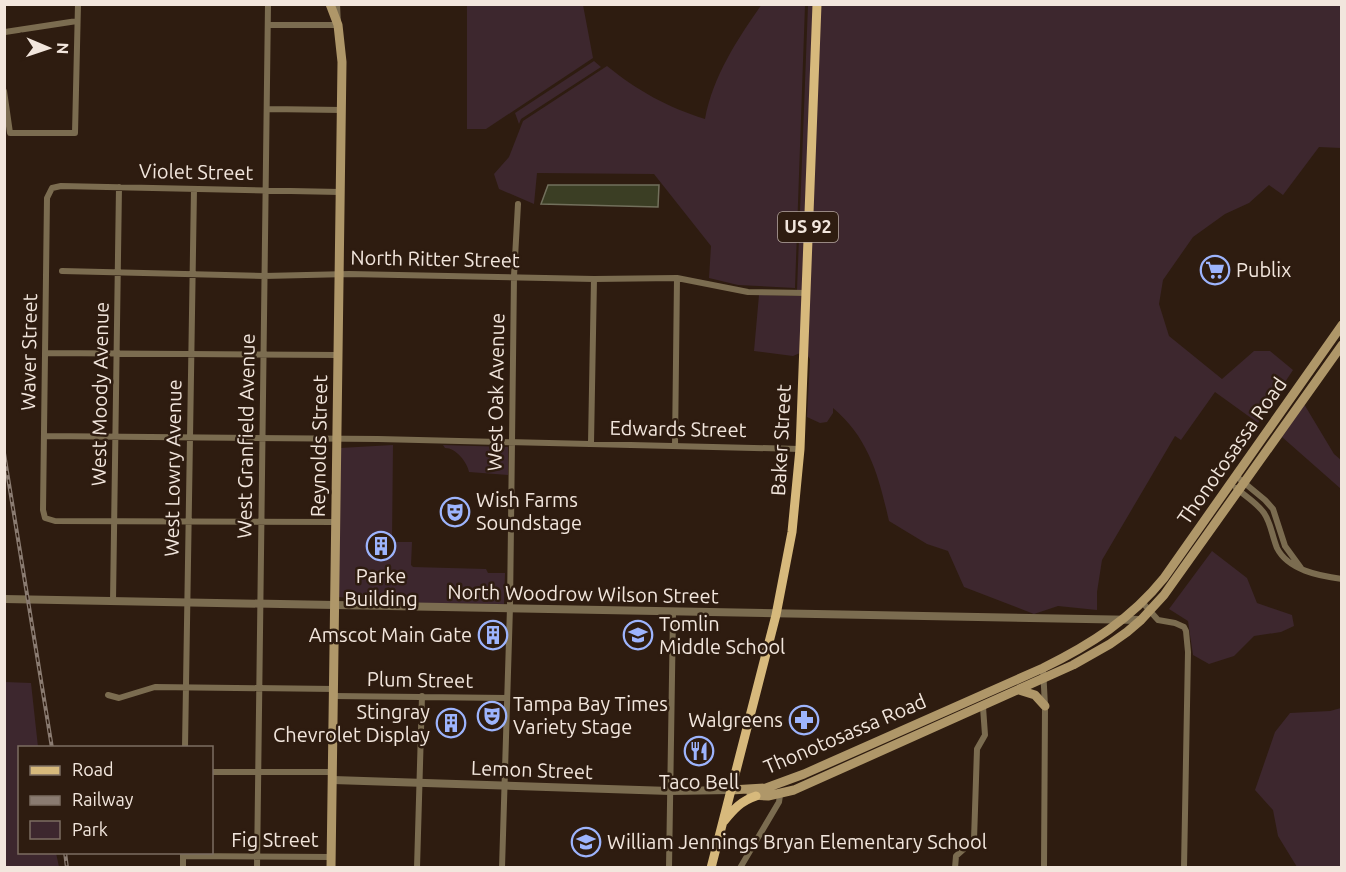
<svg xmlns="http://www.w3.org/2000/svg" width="1346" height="872" viewBox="0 0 1346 872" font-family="Ubuntu,sans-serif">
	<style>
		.green { fill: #3d272e }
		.water { fill: #3b3e24; stroke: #72705c; stroke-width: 1.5 }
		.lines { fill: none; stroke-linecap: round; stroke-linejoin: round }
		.minor { stroke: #7b6c50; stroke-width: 6 }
		.tertiary { stroke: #7b6c50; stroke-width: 8 }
		.secondary { stroke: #af9769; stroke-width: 9 }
		.primary { stroke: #d7b97c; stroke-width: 9 }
		.rail-casing { stroke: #8a7b71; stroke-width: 4 }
		.rail { stroke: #2e1c10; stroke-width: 1.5; stroke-dasharray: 4.5; stroke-linecap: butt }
		.labels { text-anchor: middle; stroke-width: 5; stroke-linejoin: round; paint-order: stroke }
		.shield { fill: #2e1c10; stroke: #b7a9a0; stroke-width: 1.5 }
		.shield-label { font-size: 18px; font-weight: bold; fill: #f2e6dd }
		.street-label { font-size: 20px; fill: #f2e6dd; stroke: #2e1c10 }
		.poi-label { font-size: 20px; fill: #f2e6dd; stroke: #2e1c10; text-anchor: start }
	</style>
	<rect width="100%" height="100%" fill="#2e1c10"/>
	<path class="green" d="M762,4L805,5L795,288L738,285L709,278L711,246L654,174L537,173L534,204L499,189L494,174L509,157L523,121L607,66C638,91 667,107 705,119C713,76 737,40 762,4Z
		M467,5H583L593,58L486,129H467Z
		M808,5H813L802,290H797Z
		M820,5H1341V148L1319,147L1283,195L1269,185L1249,203L1225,214L1193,237L1163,280L1159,304L1169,336L1222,379L1254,351H1270L1293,370L1258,423L1215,392L1181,440L1175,436L1102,560L1097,592V610L1058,606L1034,614L964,587L948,551L927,544L889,521C879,477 869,438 833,408V413L827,422L820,423L807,417L810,359L807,355Z
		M594,61L601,67L521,119L519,124L515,113Z
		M759,295L802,296L800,353L793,356L754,351Z
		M1304,404L1334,454L1341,460V489L1282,437Z
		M393,445L392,542H412L411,565L413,567L486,569L488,573H505L504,604L406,603L338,597L340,448Z
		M443,445L508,447V475L469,472C467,462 456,448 445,448Z
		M1212,551L1247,578L1257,603L1292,615L1294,626L1281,632L1254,636L1234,656L1209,664L1193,655L1188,621L1169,609Z
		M5,682L31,683L38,747L20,748V852L56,853L59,867H5Z
		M1341,708V867H1297L1278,836L1273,810L1255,790L1275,732L1290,713L1330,711Z"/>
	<path class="water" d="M548,185H659L658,207L541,204Z"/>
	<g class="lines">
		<path class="minor" d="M269,25H338L337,4
			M5,32L77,21
			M4,91L10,133H75L78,4
			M268,109L342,110
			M62,271L264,276L349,274L594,279L677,278L748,292L806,293
			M45,353L338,355
			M44,436L378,439L800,449
			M591,443L594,279
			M675,445L677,278
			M1236,476L1265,500L1273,509L1285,546L1301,568
			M1236,488C1245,496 1257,503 1264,513C1271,523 1272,536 1277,548C1288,570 1319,576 1342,579
			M336,522L55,521L45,518L43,510L47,198L52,188L61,186L340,192
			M113,601L119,187
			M1142,602L1158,620L1175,623L1184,627L1186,631L1188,652L1184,868
			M1043,668L1045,706L1044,868
			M108,695L119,698L155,687L334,689
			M334,696L507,698
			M185,748L194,189
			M212,772H333
			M183,856L331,857
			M183,868V853
			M257,868L268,4
			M417,868L422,696
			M502,868L510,607L514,276L518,204
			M669,868L673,613
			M740,868L779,802L780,795
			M955,868L956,856L974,840L977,749L985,735L983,707"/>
		<path class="tertiary" d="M4,599L1141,620
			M333,780L670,791L731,790"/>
		<path class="secondary" d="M330,4L338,25L342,62L331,868
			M1019,690L1035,695L1045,706
			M731,790L766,788L804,774L1043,668C1090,645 1131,619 1164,578L1342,325
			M751,795L768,796L794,790L1073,665L1110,644L1127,632L1141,620L1164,595L1342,345"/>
		<path class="primary" d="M724,821C734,809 741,801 756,796
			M711,868L776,615L792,532L800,449L817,4"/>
		<g class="rail-casing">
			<path id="rail" d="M4,453L52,748
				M65,852L67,868"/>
		</g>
		<use href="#rail" class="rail"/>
	</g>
	<defs>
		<g id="supermarket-ring" transform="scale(1.5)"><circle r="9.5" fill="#2e1c10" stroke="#9db4fd" stroke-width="1.5"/><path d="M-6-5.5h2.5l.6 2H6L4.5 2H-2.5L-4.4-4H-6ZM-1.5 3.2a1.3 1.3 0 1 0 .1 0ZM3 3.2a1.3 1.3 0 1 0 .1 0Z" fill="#9db4fd"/></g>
		<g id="theatre-ring" transform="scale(1.5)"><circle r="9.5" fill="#2e1c10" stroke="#9db4fd" stroke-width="1.5"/><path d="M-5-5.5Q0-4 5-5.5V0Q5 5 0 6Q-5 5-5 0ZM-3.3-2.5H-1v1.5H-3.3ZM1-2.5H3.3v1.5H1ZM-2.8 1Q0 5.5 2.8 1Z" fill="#9db4fd"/></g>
		<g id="building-ring" transform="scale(1.5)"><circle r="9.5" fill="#2e1c10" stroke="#9db4fd" stroke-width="1.5"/><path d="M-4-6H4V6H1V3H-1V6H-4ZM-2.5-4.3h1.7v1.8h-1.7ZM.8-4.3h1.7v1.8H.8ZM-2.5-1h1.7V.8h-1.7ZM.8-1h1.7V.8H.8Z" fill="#9db4fd"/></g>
		<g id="school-ring" transform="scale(1.5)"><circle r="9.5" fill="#2e1c10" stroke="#9db4fd" stroke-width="1.5"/><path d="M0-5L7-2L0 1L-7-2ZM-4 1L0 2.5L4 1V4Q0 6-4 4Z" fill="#9db4fd"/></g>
		<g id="pharmacy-ring" transform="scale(1.5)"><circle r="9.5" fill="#2e1c10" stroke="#9db4fd" stroke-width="1.5"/><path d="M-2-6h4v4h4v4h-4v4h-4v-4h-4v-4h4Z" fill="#9db4fd"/></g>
		<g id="restaurant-ring" transform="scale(1.5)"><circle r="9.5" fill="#2e1c10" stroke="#9db4fd" stroke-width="1.5"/><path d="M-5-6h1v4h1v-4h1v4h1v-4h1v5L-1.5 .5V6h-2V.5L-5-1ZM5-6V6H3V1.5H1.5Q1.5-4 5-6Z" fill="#9db4fd"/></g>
	</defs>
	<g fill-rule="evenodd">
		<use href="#supermarket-ring" x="1215" y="270"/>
		<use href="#theatre-ring" x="455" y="512"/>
		<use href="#building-ring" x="381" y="546"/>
		<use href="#building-ring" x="493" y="635"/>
		<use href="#school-ring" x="638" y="635"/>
		<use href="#theatre-ring" x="492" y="716"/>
		<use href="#pharmacy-ring" x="804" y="720"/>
		<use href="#building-ring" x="451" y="723"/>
		<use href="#restaurant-ring" x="699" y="751"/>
		<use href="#school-ring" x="586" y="842"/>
	</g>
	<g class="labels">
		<rect class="shield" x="778" y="212" width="60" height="30" rx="4.5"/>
		<g class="shield-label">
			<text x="808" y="233">US 92</text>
		</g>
		<g class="street-label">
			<text transform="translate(196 172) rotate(1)" y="7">Violet Street</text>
			<text transform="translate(435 259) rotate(1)" y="7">North Ritter Street</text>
			<text transform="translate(29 352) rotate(-89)" y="7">Waver Street</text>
			<text transform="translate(496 392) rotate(-89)" y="7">West Oak Avenue</text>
			<text transform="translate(100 394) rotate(-89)" y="7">West Moody Avenue</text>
			<text transform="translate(678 429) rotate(1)" y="7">Edwards Street</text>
			<text transform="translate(246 436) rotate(-89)" y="7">West Granfield Avenue</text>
			<text transform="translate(781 440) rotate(-87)" y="7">Baker Street</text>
			<text transform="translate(319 446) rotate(-89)" y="7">Reynolds Street</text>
			<text transform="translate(1232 451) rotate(-55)" y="7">Thonotosassa Road</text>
			<text transform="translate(173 468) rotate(-89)" y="7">West Lowry Avenue</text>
			<text transform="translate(583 594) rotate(1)" y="7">North Woodrow Wilson Street</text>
			<text transform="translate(420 680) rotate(1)" y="7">Plum Street</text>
			<text transform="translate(845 734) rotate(-23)" y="7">Thonotosassa Road</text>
			<text transform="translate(532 770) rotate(2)" y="7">Lemon Street</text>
			<text x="275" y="847">Fig Street</text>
		</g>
		<g class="poi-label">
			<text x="1236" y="277">Publix</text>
			<text x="476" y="507">Wish Farms<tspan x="476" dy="23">Soundstage</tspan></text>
			<text x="381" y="583" text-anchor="middle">Parke<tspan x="381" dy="23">Building</tspan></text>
			<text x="659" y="631">Tomlin<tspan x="659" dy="23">Middle School</tspan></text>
			<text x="472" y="642" text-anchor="end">Amscot Main Gate</text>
			<text x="513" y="711">Tampa Bay Times<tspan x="513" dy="23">Variety Stage</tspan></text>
			<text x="430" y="719" text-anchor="end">Stingray<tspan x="430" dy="23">Chevrolet Display</tspan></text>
			<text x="783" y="727" text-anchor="end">Walgreens</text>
			<text x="699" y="789" text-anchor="middle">Taco Bell</text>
			<text x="607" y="849">William Jennings Bryan Elementary School</text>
		</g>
	</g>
	<rect width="1346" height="872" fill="none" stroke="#f2e6dd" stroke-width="12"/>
	<rect x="18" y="746" width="195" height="108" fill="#2e1c10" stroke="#7c6d62" stroke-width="1.5"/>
	<rect x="30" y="766" width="30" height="9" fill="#d7b97c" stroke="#7c6d62" stroke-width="1.5"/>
	<text x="72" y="776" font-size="18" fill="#f2e6dd">Road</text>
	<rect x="30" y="796" width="30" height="9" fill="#8a7b71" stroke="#7c6d62" stroke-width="1.5"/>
	<text x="72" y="806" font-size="18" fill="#f2e6dd">Railway</text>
	<rect x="30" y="821" width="30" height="18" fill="#3d272e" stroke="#7c6d62" stroke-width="1.5"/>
	<text x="72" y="836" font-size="18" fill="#f2e6dd">Park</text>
	<g transform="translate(48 48) rotate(92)" stroke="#2e1c10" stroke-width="4.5" paint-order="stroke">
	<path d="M0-4.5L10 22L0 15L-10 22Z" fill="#f2e6dd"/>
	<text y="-9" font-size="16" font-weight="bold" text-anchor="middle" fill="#f2e6dd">N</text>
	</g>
</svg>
